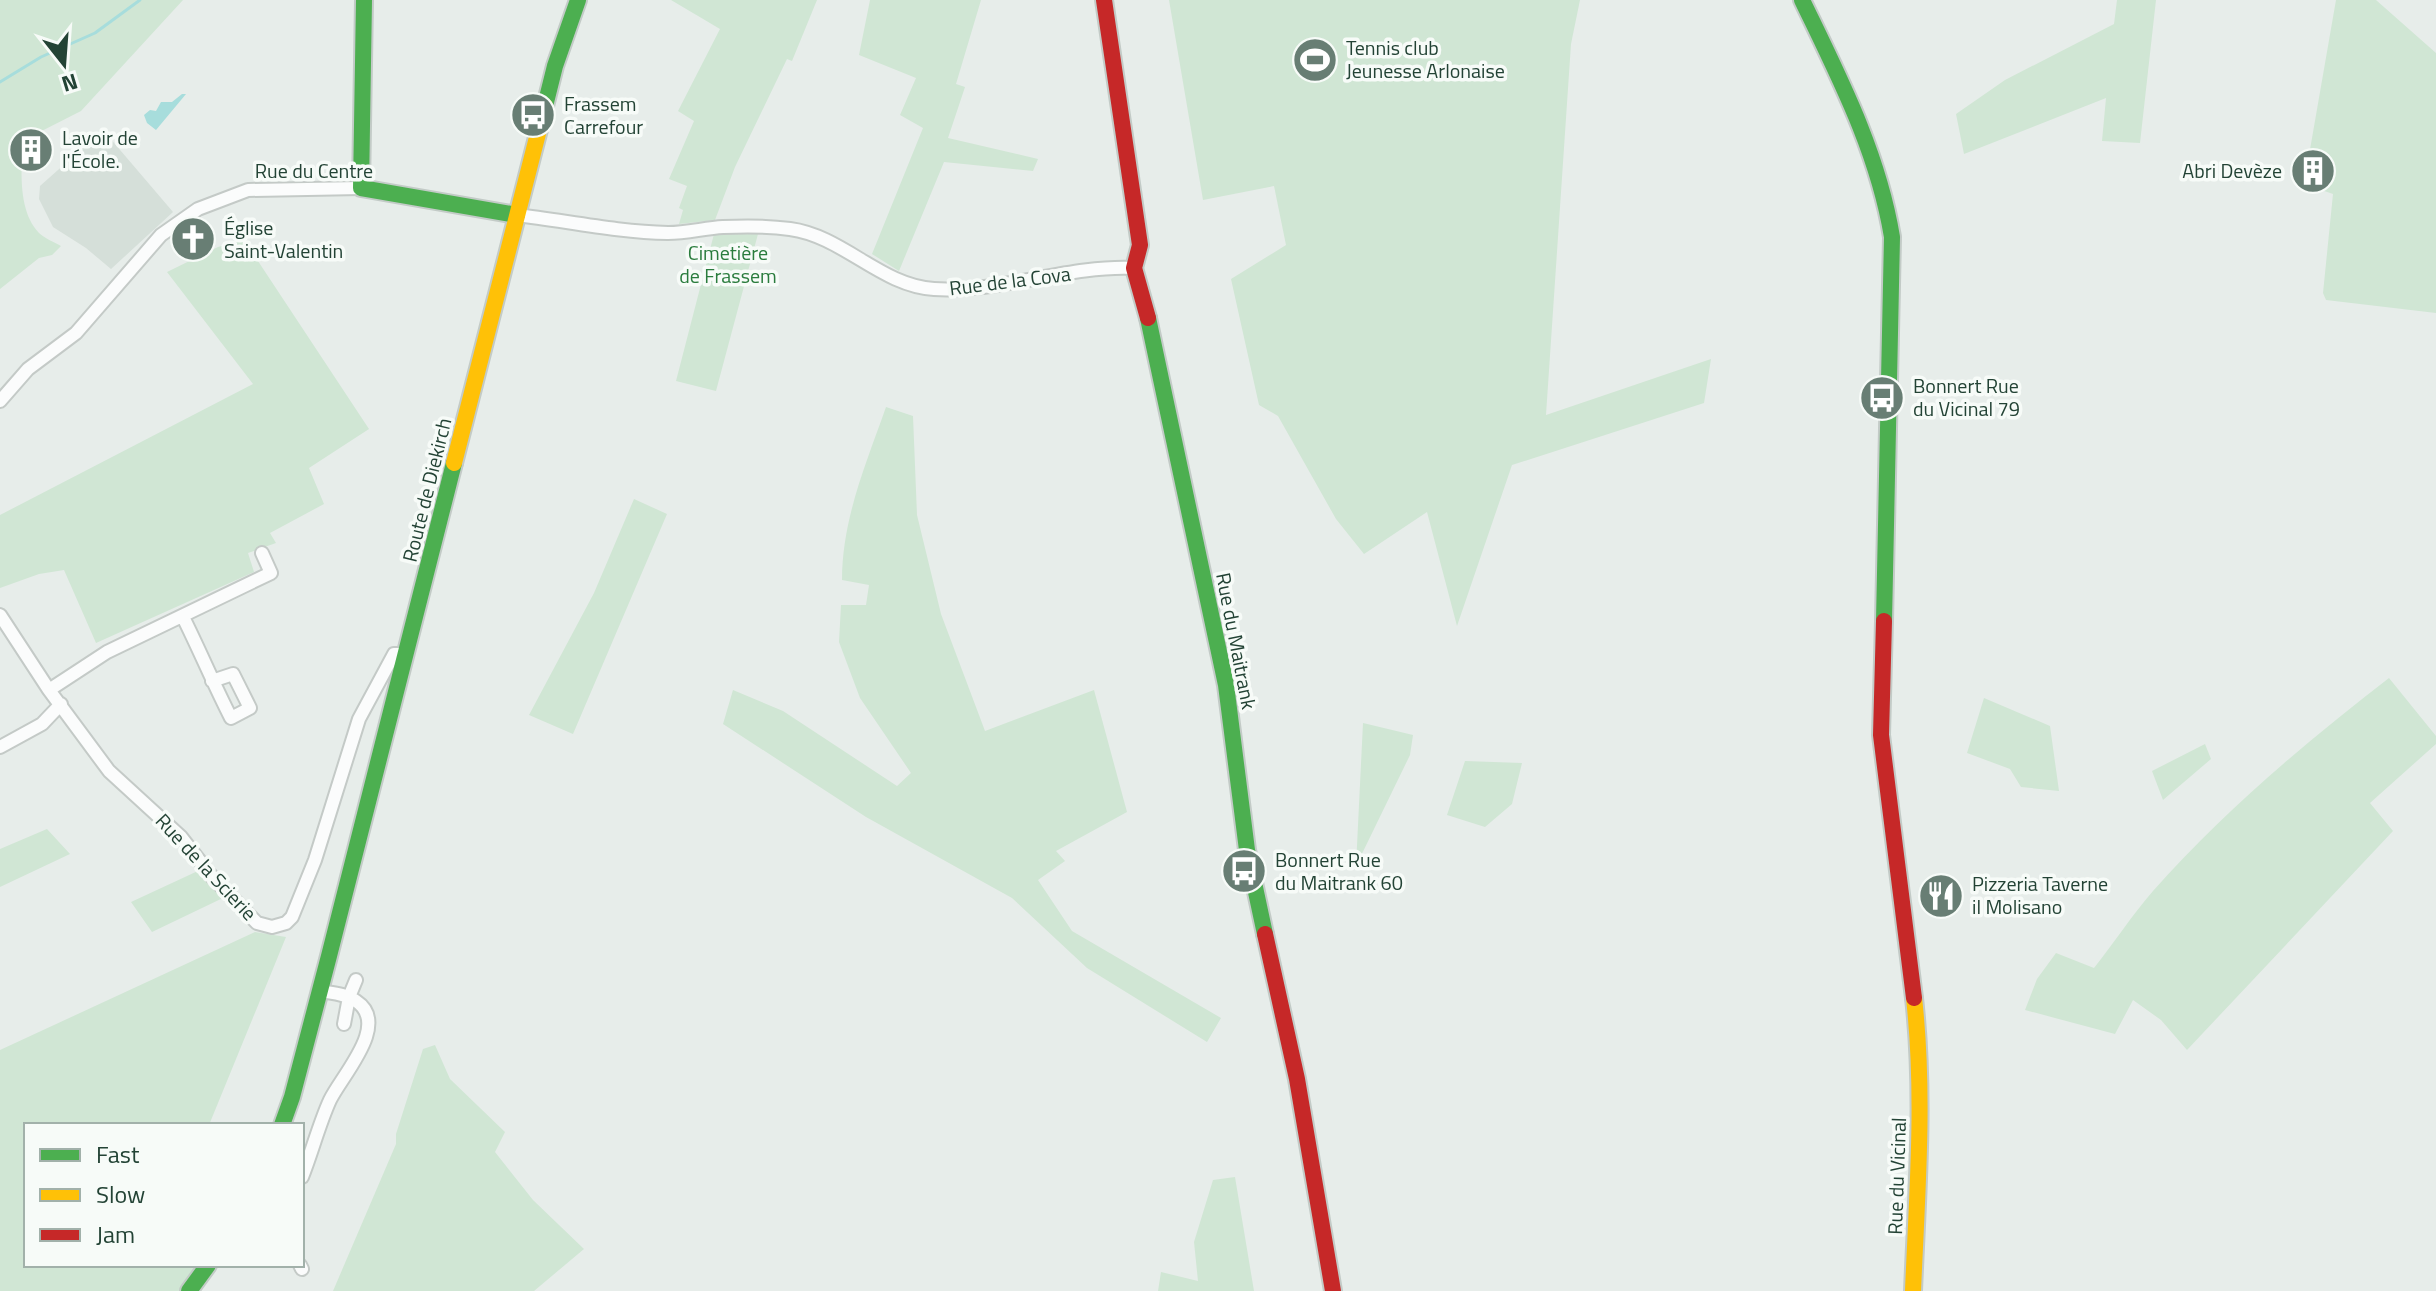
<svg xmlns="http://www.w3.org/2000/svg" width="2436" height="1291" viewBox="0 0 2436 1291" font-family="'Titillium Web',sans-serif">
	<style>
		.built { fill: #d5dfd9 }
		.green { fill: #d0e6d4 }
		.water { fill: #a7dddc }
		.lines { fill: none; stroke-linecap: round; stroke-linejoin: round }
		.stream { stroke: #a7dddc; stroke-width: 3 }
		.street-casing { stroke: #c4cac7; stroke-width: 16 }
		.fast-casing { stroke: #c3cbc7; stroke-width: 20 }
		.slow-casing { stroke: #c3cbc7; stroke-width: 20 }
		.jam-casing { stroke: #c3cbc7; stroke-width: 20 }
		.street { stroke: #fbfcfc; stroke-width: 12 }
		.fast { stroke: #4caf50; stroke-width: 16 }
		.slow { stroke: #ffc107; stroke-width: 16 }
		.jam { stroke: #c62828; stroke-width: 16 }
		.labels { text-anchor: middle; stroke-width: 7; stroke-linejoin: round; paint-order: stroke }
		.poi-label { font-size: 20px; fill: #234335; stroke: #f7fbf8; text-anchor: start }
		.street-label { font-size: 20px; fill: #234335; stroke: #f7fbf8 }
		.park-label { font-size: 20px; fill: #2a7c3d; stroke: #f7fbf8 }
	</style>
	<rect width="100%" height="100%" fill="#e7edea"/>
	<path class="built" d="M103,130L173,212L111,269L86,248L53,227L39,199L40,186Z"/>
	<path class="green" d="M0,0H183L81,111L22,141C22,169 17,210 39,233C44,238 54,242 61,246L52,255L39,258L0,289Z
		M671,0H817L792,61L787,59L735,167L715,220L679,224L683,210L679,208L687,186L669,179L694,121L678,111L720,29Z
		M870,0H981L956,84L965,87L948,138L1038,159L1033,171L944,162L899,271L872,254L923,128L900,115L916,78L859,55Z
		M1169,0H1580L1571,44L1546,415L1711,359L1704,403L1512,465L1457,626L1427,512L1364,554L1336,519L1278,416L1259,405L1231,279L1286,245L1274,186L1203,200Z
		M2117,0H2156L2140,143L2102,141L2106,98L1964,154L1956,114L2005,80L2114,24Z
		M2336,0H2376L2436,53V313L2326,300L2323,293L2333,194L2304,184Z
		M714,234H758L716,391L676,381Z
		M244,240L369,429L309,468L324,504L270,533L276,543L248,553L254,572L96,643L64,570L39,574L0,588V515L253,384L167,272L218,247Z
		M886,407L913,416L917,515L941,614L985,731L1094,690L1127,812L1056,851L1065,861L1038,880L1072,931L1221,1018L1207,1042L1087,968L1012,898L866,817L723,724L733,690L783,711L897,786L911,773L860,698L839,642L841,605H866L869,585L842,580C842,519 866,464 886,407Z
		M634,499L667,514L573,734L529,715L594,593Z
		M2389,678L2436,736V744L2370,803L2393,831L2187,1050L2161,1020L2133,1000L2115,1034L2025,1010L2037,979L2056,953L2094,968C2114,943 2132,915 2153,891C2223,812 2306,742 2389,678Z
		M1984,698L2050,726L2059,791L2021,787L2010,769L1967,753Z
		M1363,723L1413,735L1410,755L1356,866Z
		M2205,744L2211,759L2163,800L2152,771Z
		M1465,761L1522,763L1512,804L1485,827L1447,815Z
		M47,829L70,854L0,887V849Z
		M200,870L225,897L152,932L131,902Z
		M255,932L286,937L209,1125H26V1265H199L180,1291H0V1050Z
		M435,1045L450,1079L505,1132L495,1152L533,1200L584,1249L534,1291H333L396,1144V1134L423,1049Z
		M1235,1177L1254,1291H1158L1161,1272L1198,1281L1194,1242L1213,1180Z"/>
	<path class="water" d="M182,94H186L156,130L147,123L144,115L150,110L156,111L161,102H172Z"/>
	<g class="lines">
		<path class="stream" d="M0,82L41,57L95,33L140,0"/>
		<g class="street-casing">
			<path id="street" d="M517,215C567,221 618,232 668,233C687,233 705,228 723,227C744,226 769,226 790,229C843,236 881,286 934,289C1001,293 1067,265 1134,268
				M0,401L28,369L76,333L161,235L198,209L248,190L361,188
				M0,615L49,690L109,771L181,837L213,878L257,923L272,927L286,923L292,917L315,860L359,719L394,654H406
				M183,617C200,651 214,685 231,718L250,708L233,674L212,681
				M49,690L107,652L271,573L262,553
				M0,747L42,724L61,704
				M344,1024L349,997L356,980
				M302,1177C312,1152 319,1124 330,1100C342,1075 391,1024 356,1001C347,994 331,993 320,991
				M300,1265L302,1269"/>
		</g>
		<g class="fast-casing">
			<path id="fast" d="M364,0L361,188L517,215
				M1802,0C1839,77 1878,152 1892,237L1884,621
				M545,106L555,66L578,0
				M1148,318L1226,685L1247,850L1265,934
				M282,1125L292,1097L329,956L454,463
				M189,1291L208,1265"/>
		</g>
		<g class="slow-casing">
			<path id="slow" d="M454,463L545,106
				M1913,1291C1917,1193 1925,1096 1914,998"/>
		</g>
		<g class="jam-casing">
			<path id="jam" d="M1104,0L1140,245L1134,268L1148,318
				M1884,621L1881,735L1914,998
				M1265,934L1297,1079L1333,1291"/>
		</g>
		<use href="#street" class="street"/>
		<use href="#fast" class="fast"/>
		<use href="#slow" class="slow"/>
		<use href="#jam" class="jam"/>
	</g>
	<defs>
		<g id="stadium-disc" transform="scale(2.3)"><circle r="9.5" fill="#687e74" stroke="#f7fbf8"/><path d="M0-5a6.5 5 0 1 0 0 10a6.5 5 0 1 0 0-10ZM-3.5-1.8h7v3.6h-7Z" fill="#fff"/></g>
		<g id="bus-disc" transform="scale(2.3)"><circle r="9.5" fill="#687e74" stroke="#f7fbf8"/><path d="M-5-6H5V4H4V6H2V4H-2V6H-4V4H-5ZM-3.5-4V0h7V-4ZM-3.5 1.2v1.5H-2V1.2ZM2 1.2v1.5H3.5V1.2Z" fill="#fff"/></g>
		<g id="building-disc" transform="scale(2.3)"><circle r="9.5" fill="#687e74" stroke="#f7fbf8"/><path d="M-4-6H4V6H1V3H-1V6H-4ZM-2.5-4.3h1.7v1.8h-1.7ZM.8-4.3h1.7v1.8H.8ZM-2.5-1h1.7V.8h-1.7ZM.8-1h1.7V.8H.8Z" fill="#fff"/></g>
		<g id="church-disc" transform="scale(2.3)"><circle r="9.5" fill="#687e74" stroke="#f7fbf8"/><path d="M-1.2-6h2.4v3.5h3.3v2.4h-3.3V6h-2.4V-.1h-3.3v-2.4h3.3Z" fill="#fff"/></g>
		<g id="restaurant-disc" transform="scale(2.3)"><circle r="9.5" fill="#687e74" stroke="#f7fbf8"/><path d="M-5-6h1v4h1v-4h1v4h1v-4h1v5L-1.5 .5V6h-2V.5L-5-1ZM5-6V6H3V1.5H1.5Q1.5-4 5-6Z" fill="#fff"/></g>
	</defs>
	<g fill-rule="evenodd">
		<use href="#stadium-disc" x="1315" y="60"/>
		<use href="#bus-disc" x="533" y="115"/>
		<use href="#building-disc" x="31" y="150"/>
		<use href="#building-disc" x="2313" y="171"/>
		<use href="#church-disc" x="193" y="239"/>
		<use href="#bus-disc" x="1882" y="398"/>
		<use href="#bus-disc" x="1244" y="871"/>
		<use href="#restaurant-disc" x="1941" y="896"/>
	</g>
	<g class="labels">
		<g class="poi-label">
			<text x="1346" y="55">Tennis club<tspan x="1346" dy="23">Jeunesse Arlonaise</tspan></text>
			<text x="564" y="111">Frassem<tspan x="564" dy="23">Carrefour</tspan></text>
			<text x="62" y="145">Lavoir de<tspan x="62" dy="23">l'École.</tspan></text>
			<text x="2282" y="178" text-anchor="end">Abri Devèze</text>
			<text x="224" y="235">Église<tspan x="224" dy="23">Saint-Valentin</tspan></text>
			<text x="1913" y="393">Bonnert Rue<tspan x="1913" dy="23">du Vicinal 79</tspan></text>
			<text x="1275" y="867">Bonnert Rue<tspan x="1275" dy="23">du Maitrank 60</tspan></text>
			<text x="1972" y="891">Pizzeria Taverne<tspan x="1972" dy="23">il Molisano</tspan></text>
		</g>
		<g class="street-label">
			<text x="314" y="178">Rue du Centre</text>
			<text transform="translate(1010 281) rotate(-7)" y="7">Rue de la Cova</text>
			<text transform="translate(427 490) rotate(-76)" y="7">Route de Diekirch</text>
			<text transform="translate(1236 641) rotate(79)" y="7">Rue du Maitrank</text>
			<text transform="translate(206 867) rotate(47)" y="7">Rue de la Scierie</text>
			<text transform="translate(1897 1176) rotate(-88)" y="7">Rue du Vicinal</text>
		</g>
		<g class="park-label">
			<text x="728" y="260">Cimetière<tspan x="728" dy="23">de Frassem</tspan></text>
		</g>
	</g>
	<rect x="24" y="1123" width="280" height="144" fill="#f7fbf8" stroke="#a2b1aa" stroke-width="2"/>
	<rect x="40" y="1149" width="40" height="12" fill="#4caf50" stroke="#a2b1aa" stroke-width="2"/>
	<text x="96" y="1163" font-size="24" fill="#234335">Fast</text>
	<rect x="40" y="1189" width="40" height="12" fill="#ffc107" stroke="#a2b1aa" stroke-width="2"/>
	<text x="96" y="1203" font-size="24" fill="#234335">Slow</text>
	<rect x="40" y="1229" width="40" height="12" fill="#c62828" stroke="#a2b1aa" stroke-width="2"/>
	<text x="96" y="1243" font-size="24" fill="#234335">Jam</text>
	<g transform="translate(64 64) rotate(163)" stroke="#f7fbf8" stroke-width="6" paint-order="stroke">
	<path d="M0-6L14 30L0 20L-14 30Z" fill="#234335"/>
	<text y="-12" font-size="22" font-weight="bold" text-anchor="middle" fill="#234335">N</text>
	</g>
</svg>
